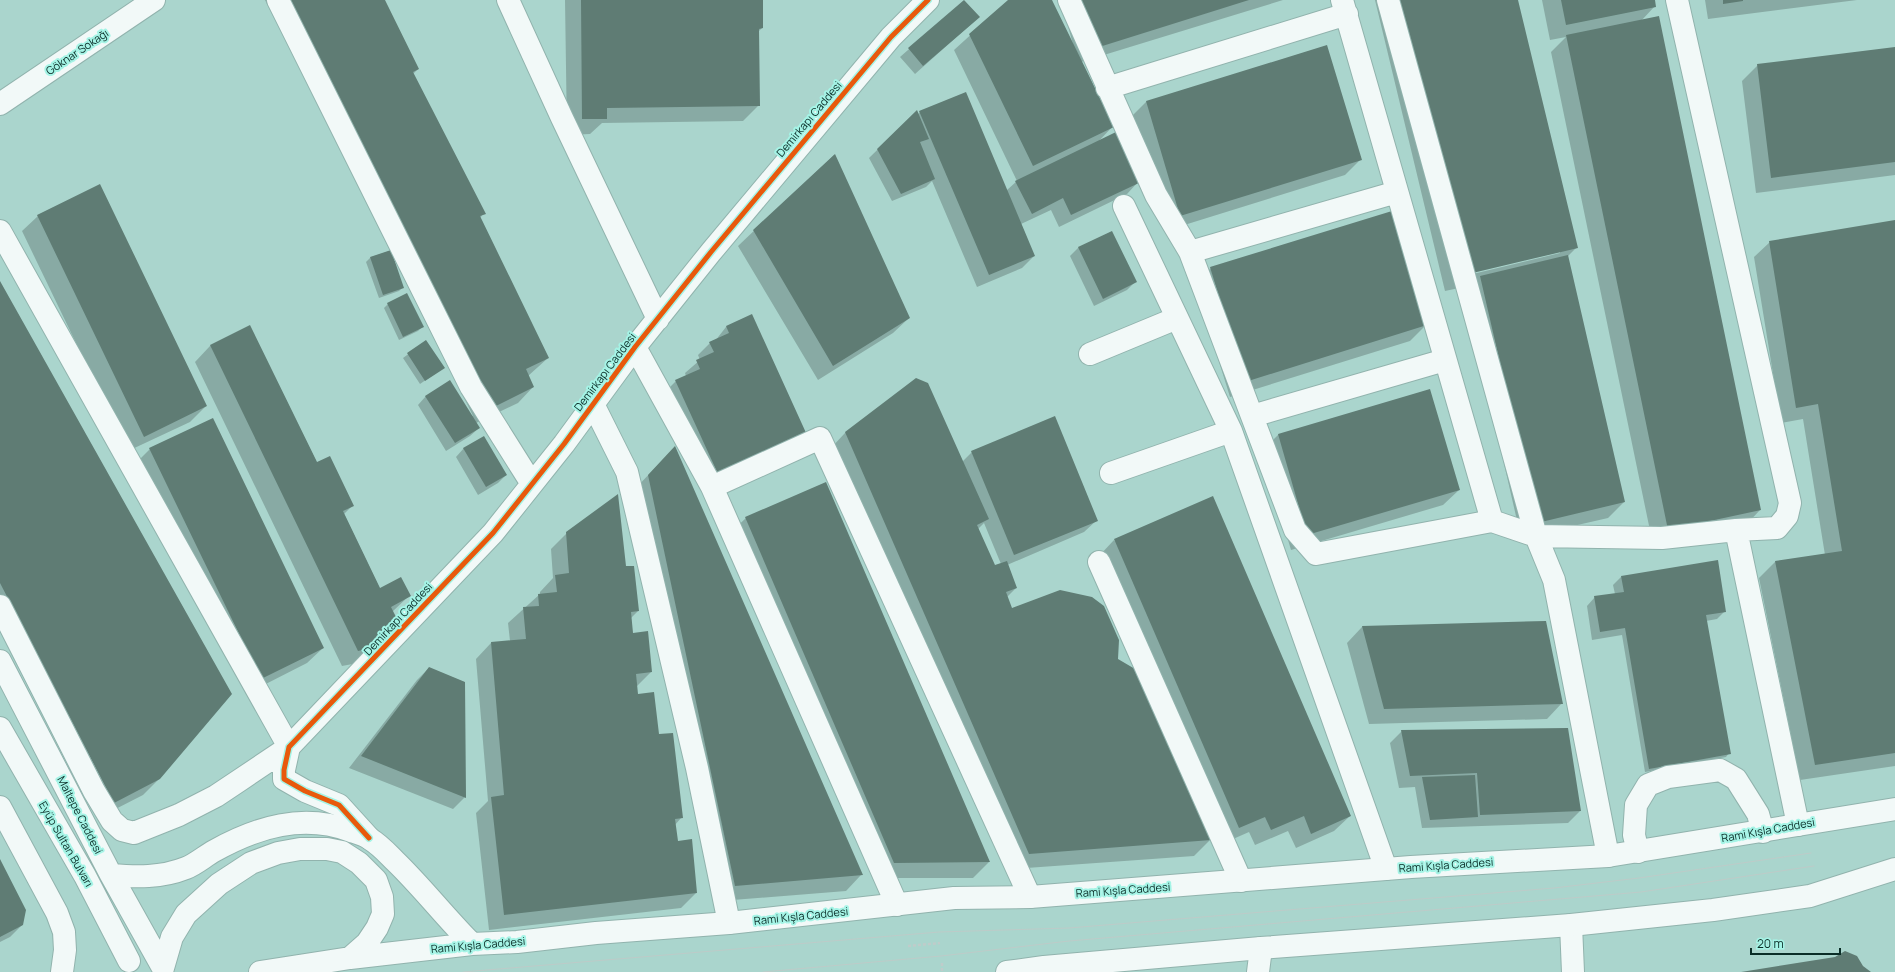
<svg xmlns="http://www.w3.org/2000/svg" width="1895" height="972" viewBox="0 0 1895 972" font-family="Manrope,sans-serif">
	<style>
		.shadow { fill: #0003; fill-rule: evenodd }
		.building { fill: #5f7c74 }
		.lines { fill: none; stroke-linecap: round; stroke-linejoin: round }
		.minor-casing { stroke: #91b3ad; stroke-width: 24 }
		.major-casing { stroke: #91b3ad; stroke-width: 24 }
		.path { stroke: #bfccca; stroke-width: 2.5; stroke-dasharray: 3 2; stroke-linecap: butt }
		.minor { stroke: #f2f9f8; stroke-width: 22 }
		.major { stroke: #f2f9f8; stroke-width: 22 }
		.tram { stroke: #bdcbc8; stroke-width: 1 }
		.cycleway-casing { stroke: #a5f4e6; stroke-width: 8 }
		.cycleway { stroke: #e8590c; stroke-width: 5 }
		.labels { text-anchor: middle; stroke-width: 4; stroke-linejoin: round; paint-order: stroke }
		.street-label { font-size: 11px; fill: #0a2d27; stroke: #a5f4e6 }
	</style>
	<rect width="100%" height="100%" fill="#aad5cd"/>
	<path class="shadow" d="M265,0H384L418,69L413,74L484,213L480,218L548,358L528,376L533,387L518,403L476,423L479,428L470,436L446,451L418,405L426,396L473,416L400,266Z
		M565,0H762V28L758,32L759,105L743,121L602,123L590,134L567,135Z
		M1009,0H1051L1074,48L1061,0H1283L1081,62L1113,126L1098,142L1139,181L1127,194L1059,227L1051,210L1021,224L1034,256L1022,268L977,287L932,181L926,187L892,201L869,158L916,112L918,114L920,112L1007,190L1017,181L954,50Z
		M1375,0H1517L1577,247L1567,257L1624,502L1608,518L1521,538L1465,293L1473,285L1445,291ZM1560,251V253L1456,278L1455,276Z
		M1542,0H1654L1655,6L1641,21L1760,510L1745,526L1653,545L1551,52L1566,37L1550,40Z
		M1705,0H1857L1708,19Z
		M964,1L979,17L915,74L900,57Z
		M1326,46L1361,159L1345,175L1165,231L1130,118L1146,102Z
		M1895,48V175L1756,193L1742,81L1758,65Z
		M834,155L909,318L893,333L818,380L738,246Z
		M38,216L206,406L190,422L128,451L22,231Z
		M1895,221V766L1800,780L1759,578L1775,562L1825,555L1803,419L1781,423L1754,257L1770,242Z
		M1111,232L1135,282L1127,290L1094,306L1070,256L1078,248Z
		M390,251L403,287L399,291L379,298L366,262L370,258Z
		M1211,268L1426,325L1410,341L1230,397L1195,284Z
		M0,283L159,779L143,795L98,818L0,628Z
		M388,304L422,327L418,331L399,340L384,308Z
		M751,316L805,435L707,487L664,393L676,381L686,376L685,373L700,360L698,355L710,343L715,341L726,327Z
		M250,327L317,463L353,505L344,514L380,589L410,595L392,612L363,662L342,666L195,362L210,346Z
		M426,341L443,368L420,384L403,358Z
		M917,379L962,462L972,452L1097,520L1084,532L1007,565L1016,588L1007,597L1011,609L1116,659L1135,670L1210,840L1194,856L1013,869L830,449L845,433ZM984,523L1001,564L994,566L978,529Z
		M1429,390L1459,490L1443,505L1291,550L1262,451L1278,435Z
		M464,448L506,475L498,483L478,495L456,457Z
		M674,448L861,875L846,891L720,901L633,491Z
		M150,449L323,648L307,663L246,694L134,465Z
		M825,483L989,862L973,878H879L730,533L746,518Z
		M567,533L625,567L638,611L631,618L632,634L651,672L636,687L637,695L658,736L681,818L675,825L677,842L696,893L681,908L489,930L476,813L488,801L476,659L491,643L510,641L508,623L540,594V592L553,578L551,549Z
		M1114,540L1350,816L1334,831L1296,848L1288,831L1255,845L1249,832L1224,843L1099,556Z
		M1621,577L1725,611L1717,619L1706,621L1729,753L1726,757L1645,772L1622,635L1592,640L1587,606L1595,597L1615,594L1613,585Z
		M1545,622L1562,703L1547,719L1369,724L1347,643L1362,627Z
		M429,668L464,682L465,797L453,809L349,768L417,680Z
		M1402,731L1580,811L1568,823L1422,828L1415,787L1399,788L1390,743Z
		M0,861L23,924L10,937L0,942Z"/>
	<path class="building" d="M289,0H385L419,69L413,72L486,214L480,216L549,358L526,369L534,387L492,408L415,250Z
		M581,0H763V28L759,29L760,106L607,108V119H582Z
		M964,0L980,17L923,66L908,48Z
		M1008,0H1052L1114,127L1033,166L969,34Z
		M1081,0H1249L1096,48Z
		M1394,0H1518L1578,248L1460,276Z
		M1561,0H1655L1656,7L1566,25Z
		M1723,0H1743V1L1723,4Z
		M1659,16L1761,510L1668,530L1566,35Z
		M1327,45L1362,160L1180,216L1146,101Z
		M1895,47V162L1771,178L1757,64Z
		M966,92L1035,256L989,275L919,111Z
		M917,110L929,139L920,142L935,179L901,194L877,149Z
		M1116,132L1141,182L1071,215L1063,198L1032,214L1015,181Z
		M835,154L910,318L833,366L753,230Z
		M100,184L207,406L144,437L37,215Z
		M1392,211L1427,325L1245,382L1210,267Z
		M1895,220V753L1815,765L1775,561L1842,551L1818,404L1796,408L1769,241Z
		M1112,231L1137,282L1103,299L1078,247Z
		M391,250L404,288L383,295L370,257Z
		M1568,255L1625,502L1537,523L1480,276Z
		M0,281L232,694L160,779L114,803L0,583Z
		M407,293L424,327L403,337L387,303Z
		M752,314L807,435L719,476L675,380L700,369L696,360L714,352L709,342L729,333L726,326Z
		M250,325L317,462L330,456L354,506L343,511L380,588L401,577L411,596L391,607L399,623L380,646L358,651L210,345Z
		M426,340L445,368L425,381L407,353Z
		M916,378L928,383L989,519L977,525L995,565L1007,561L1017,588L1006,592L1012,608L1060,590L1092,597L1104,606L1119,640L1118,659L1135,669L1211,840L1029,854L845,432Z
		M450,380L480,428L455,443L425,396Z
		M1430,389L1460,490L1307,535L1278,434Z
		M1055,416L1098,521L1014,555L971,451Z
		M213,418L324,648L261,679L149,448Z
		M484,436L507,475L486,487L463,448Z
		M675,446L863,875L735,886L648,475Z
		M826,482L990,862L894,863L745,517Z
		M618,494L626,566H634L639,611L631,612L633,633L648,631L652,672L636,674L638,694L654,692L659,734L673,733L683,818L675,819L678,841L692,839L697,893L504,915L491,797L504,795L491,642L526,639L523,607L539,606L538,594L557,592L555,575L569,573L566,532Z
		M1213,496L1351,816L1311,834L1304,816L1271,830L1265,817L1239,828L1114,539Z
		M1718,560L1726,612L1706,615L1731,754L1649,769L1625,628L1600,632L1594,596L1624,592L1621,576Z
		M1546,621L1563,704L1384,709L1362,626Z
		M429,667L465,682L466,798L361,756Z
		M1568,728L1581,811L1480,815L1477,773L1410,776L1401,730Z
		M1475,775L1478,817L1430,820L1422,777Z
		M0,859L26,910L23,925L0,937Z
		M1845,951L1857,956L1863,966L1871,972H1741L1835,957Z"/>
	<g class="lines">
		<g class="minor-casing">
			<path id="minor" d="M278,0L471,387L532,484
				M508,0L562,118L658,319
				M1069,0L1156,195L1190,252L1397,192
				M1342,0L1492,521
				M1388,0L1536,536L1554,580L1608,856
				M1107,88L1347,14
				M1124,206L1231,431
				M0,231L289,747L284,770V779L305,791L339,805L369,838
				M1190,252L1295,530L1316,554L1492,521L1536,536L1662,538L1736,530L1777,528L1787,516L1790,503L1677,0
				M635,347L712,487L897,905
				M1090,354L1177,318
				M593,404L627,472L697,768L729,923
				M1252,416L1445,360
				M1111,473L1231,431L1386,869
				M712,487L820,438L1030,897
				M1736,530L1798,825
				M1099,562L1241,881
				M0,606L94,791L112,821L122,830L134,833L179,815L216,796L240,780L289,747L493,533L564,444L635,347L711,252L891,37L928,0
				M1638,852L1634,835L1636,805L1648,785L1668,777L1720,770L1736,779L1758,814L1763,832
				M1571,925L1573,972
				M1258,972L1261,948"/>
		</g>
		<g class="major-casing">
			<path id="major" d="M0,104L154,0
				M0,661L111,875L163,968
				M0,728L85,876L129,961
				M0,807L57,913L64,932L65,950L62,972
				M111,875C136,877 161,878 186,868C196,864 205,856 214,851C257,827 303,813 351,831C357,833 365,835 370,839C380,845 387,853 395,861C422,887 445,917 472,944
				M163,968L172,937L186,914L219,884L251,863L278,853L300,849H327L342,852L359,863L376,880L382,897L383,914L377,928L367,943L350,958
				M260,972L350,958L472,944L517,942L596,933L729,923L954,898L1030,897L1411,867L1608,856L1895,809
				M1007,972L1044,967L1261,948L1571,925L1713,910L1810,896L1895,869"/>
		</g>
		<path class="path" d="M908,946L940,943
			M942,963V971"/>
		<use href="#minor" class="minor"/>
		<use href="#major" class="major"/>
		<path class="tram" d="M463,972L939,932L1069,928L1554,888L1639,878L1811,853
			M763,972L941,956L1069,941L1641,892L1814,866"/>
		<g class="cycleway-casing">
			<path id="cycleway" d="M369,838L339,805L305,791L284,779V770L289,747L493,533L564,444L635,347L711,252L891,37L928,0"/>
		</g>
		<use href="#cycleway" class="cycleway"/>
	</g>
	<g class="labels">
		<g class="street-label">
			<text transform="translate(77 52) rotate(-34)" y="4">Göknar Sokağı</text>
			<text transform="translate(809 119) rotate(-50)" y="4">Demirkapı Caddesi</text>
			<text transform="translate(605 372) rotate(-53)" y="4">Demirkapı Caddesi</text>
			<text transform="translate(398 619) rotate(-47)" y="4">Demirkapı Caddesi</text>
			<text transform="translate(80 815) rotate(63)" y="4">Maltepe Caddesi</text>
			<text transform="translate(1768 830) rotate(-10)" y="4">Rami Kışla Caddesi</text>
			<text transform="translate(66 844) rotate(60)" y="4">Eyüp Sultan Bulvarı</text>
			<text transform="translate(1446 865) rotate(-4)" y="4">Rami Kışla Caddesi</text>
			<text transform="translate(1123 890) rotate(-4)" y="4">Rami Kışla Caddesi</text>
			<text transform="translate(801 916) rotate(-6)" y="4">Rami Kışla Caddesi</text>
			<text transform="translate(478 945) rotate(-5)" y="4">Rami Kışla Caddesi</text>
		</g>
	</g>
	<path d="M1751 948v6h89v-6" fill="none" stroke="#0a2d27" stroke-width="2"/>
	<text x="1757" y="948" font-size="12" fill="#0a2d27" stroke="#a5f4e6" stroke-width="3" paint-order="stroke">20 m</text>
</svg>
